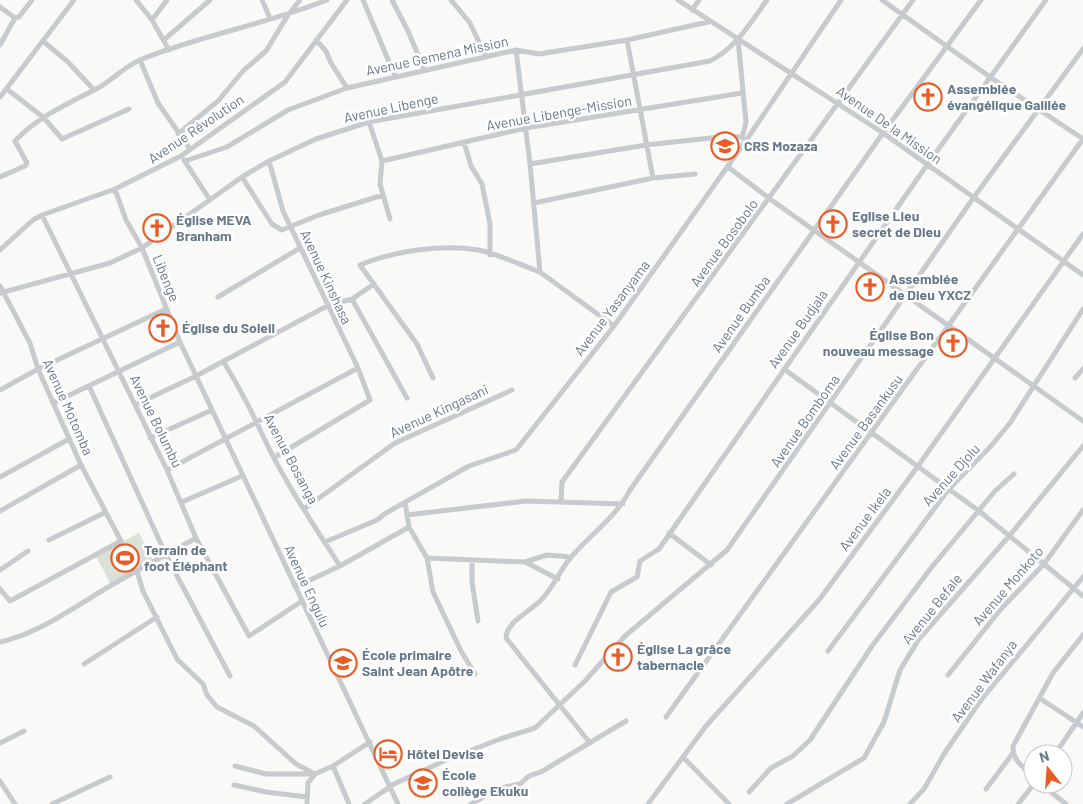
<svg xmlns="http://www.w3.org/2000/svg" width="1083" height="804" viewBox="0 0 1083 804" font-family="Barlow,sans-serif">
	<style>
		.green { fill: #dae1d7 }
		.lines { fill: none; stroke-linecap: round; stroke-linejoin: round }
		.minor { stroke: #c7cbce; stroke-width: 5 }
		.labels { text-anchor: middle; stroke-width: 5; stroke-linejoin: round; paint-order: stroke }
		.street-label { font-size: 14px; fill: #677889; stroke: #fff }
		.poi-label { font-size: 14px; font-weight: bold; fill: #677889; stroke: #fff; text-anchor: start }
	</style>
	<rect width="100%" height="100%" fill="#f9f9f7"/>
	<path class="green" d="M139,533L153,560L110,583L96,556Z"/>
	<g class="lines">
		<path class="minor" d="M136,0L152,20L169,50
			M262,0L270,18
			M363,0L395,76
			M392,0L408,31L424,69
			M451,0L470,23L486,57
			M678,0L883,133L1083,275
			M882,0L990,77L1083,139
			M0,7L15,18
			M692,10L699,0
			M152,20L167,0
			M165,39L210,0
			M738,39L746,122L742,138
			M316,40L326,51L331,63L347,88
			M627,40L653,178
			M44,42L68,62L94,90
			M0,45L15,18L19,17L32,0
			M516,50L530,164L540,272L614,326
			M140,60L158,103L190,149
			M7,89L44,118L62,139L129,109
			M0,97L74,0
			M369,122L382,161L380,184L390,219
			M178,134L218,101L243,71L266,51L288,15L300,0
			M464,142L471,166L482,184L490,224V255
			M184,160L210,200
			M185,161L227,147L288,110L347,88L516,50L539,54L627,40L708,22
			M269,161L283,211L358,368L370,400L275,457
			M382,161L526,128L742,93
			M530,164L646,145L729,136L741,137
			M728,167L770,199L1083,421
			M0,177L25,166L27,163L15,141C37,117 69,103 98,88C113,80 126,65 142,59C202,35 267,24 327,0
			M242,177L272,224L282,230L319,215L383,195
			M115,189L126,220L142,248L180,342L398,804
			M534,203L653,178L695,174
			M42,215L167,470L196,538L249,636L302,601
			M0,250L33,220L42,215L115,189L181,156L285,82L347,0
			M0,286L30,343L38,369L81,465L121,541L10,601L0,589
			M0,293L110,263L142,248L242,177L269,161L316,139L369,122L710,61C735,49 751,22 767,0
			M218,297L300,248
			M352,299L374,284
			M223,361C239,386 251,410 263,436C284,481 313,524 340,566
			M784,369L979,511L1083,596
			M433,378L417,344L360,265C394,251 441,244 478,250C499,254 520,265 540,272
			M1075,378L1083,369
			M89,386L166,555L230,676
			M0,390L38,369L166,309
			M53,403L180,342
			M135,405L196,376L327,306L352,299L407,398
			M150,438L212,410
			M167,470L358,368
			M0,477L69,439
			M561,501L562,482L913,0
			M182,502L242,476
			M405,502L409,527L427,558L433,592L461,651L475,674
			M304,509L395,443L512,390
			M0,511L81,465
			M407,515L526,501L623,504
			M669,533L711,565
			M49,540L106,512
			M325,542L377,520L386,513L469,466L516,450L614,326L745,142L841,0
			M427,558L525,562L547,555L570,557
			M472,560V582L478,621
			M525,562L558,579
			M0,570L28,551
			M137,571L143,591L177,659L203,684L207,695L217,707L254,726L296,764L315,774
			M295,587L340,566L409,527
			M0,642C40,633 71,609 105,589C135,571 166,555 196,538
			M828,651L949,489L991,446L1010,423L1083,309
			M84,664L157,617
			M575,665L611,592L637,577L640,561L659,549L927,165L1046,0
			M948,675L1001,609L1044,564L1083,510
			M1041,699L1083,727
			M666,717L1083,139
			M0,743L24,731
			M590,743L506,638C506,622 531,611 541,600C554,587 560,569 572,556C591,534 617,516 630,490L883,133L981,0
			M1055,754L1083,713
			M683,757L729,804
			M235,766L266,774H312
			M333,766L349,804
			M1033,776C1023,767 1012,760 1013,746L1053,673L1083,635
			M0,781L15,804
			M1041,784L1066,804
			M234,785L266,792L307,797
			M986,789L1013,753
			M749,792L771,768L793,756L810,740L872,646L931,568L995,491L1014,474
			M52,804L110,777
			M307,804L308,783L315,774L333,766L370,742
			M365,804L394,784L446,760L500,739L535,728L585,681L625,636L727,550L974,197L1083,49
			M471,804L500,788L520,784L529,776L541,772L626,721
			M648,804L706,726L819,600L918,466L1083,234
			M787,804L864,758L884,722L900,670L919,639L1010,535L1083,446
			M910,804L924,789L944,754L981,700L1083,577
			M1018,804L1034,784"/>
	</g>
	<defs>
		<g id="church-ring" transform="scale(1.4375)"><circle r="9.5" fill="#fff" stroke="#ea5c26" stroke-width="1.5"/><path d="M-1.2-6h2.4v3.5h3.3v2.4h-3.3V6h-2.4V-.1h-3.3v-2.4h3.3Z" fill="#ea5c26"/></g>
		<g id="school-ring" transform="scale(1.4375)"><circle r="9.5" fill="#fff" stroke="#ea5c26" stroke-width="1.5"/><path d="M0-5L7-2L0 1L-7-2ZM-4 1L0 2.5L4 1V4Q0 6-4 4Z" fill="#ea5c26"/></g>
		<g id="stadium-ring" transform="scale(1.4375)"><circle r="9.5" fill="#fff" stroke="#ea5c26" stroke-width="1.5"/><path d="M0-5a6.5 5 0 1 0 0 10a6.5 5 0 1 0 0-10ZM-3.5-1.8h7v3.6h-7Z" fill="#ea5c26"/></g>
		<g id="hotel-ring" transform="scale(1.4375)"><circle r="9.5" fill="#fff" stroke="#ea5c26" stroke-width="1.5"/><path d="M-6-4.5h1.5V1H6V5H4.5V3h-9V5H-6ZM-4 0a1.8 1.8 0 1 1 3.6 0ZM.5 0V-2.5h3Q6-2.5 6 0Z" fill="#ea5c26"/></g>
		<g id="university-ring" transform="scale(1.4375)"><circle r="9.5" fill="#fff" stroke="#ea5c26" stroke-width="1.5"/><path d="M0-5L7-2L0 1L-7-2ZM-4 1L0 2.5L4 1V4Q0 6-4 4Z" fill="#ea5c26"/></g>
	</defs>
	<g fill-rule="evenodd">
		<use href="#church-ring" x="928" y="97"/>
		<use href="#school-ring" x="725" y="146"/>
		<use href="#church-ring" x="833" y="224"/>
		<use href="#church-ring" x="157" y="228"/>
		<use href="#church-ring" x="870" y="287"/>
		<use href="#church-ring" x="163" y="328"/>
		<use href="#church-ring" x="953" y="343"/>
		<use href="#stadium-ring" x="125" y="558"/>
		<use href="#church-ring" x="618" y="657"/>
		<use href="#school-ring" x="343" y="663"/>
		<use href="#hotel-ring" x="388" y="754"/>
		<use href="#university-ring" x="423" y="783"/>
	</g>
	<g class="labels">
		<g class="street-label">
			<text transform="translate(437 56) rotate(-12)" y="5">Avenue Gemena Mission</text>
			<text transform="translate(391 108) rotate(-12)" y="5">Avenue Libenge</text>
			<text transform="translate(559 113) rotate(-10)" y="5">Avenue Libenge-Mission</text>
			<text transform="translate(889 125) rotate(35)" y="5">Avenue De la Mission</text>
			<text transform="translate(196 129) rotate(-34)" y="5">Avenue Révolution</text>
			<text transform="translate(724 243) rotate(-54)" y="5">Avenue Bosobolo</text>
			<text transform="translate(326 277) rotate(65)" y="5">Avenue Kinshasa</text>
			<text transform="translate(166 278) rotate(68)" y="5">Libenge</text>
			<text transform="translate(612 308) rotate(-53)" y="5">Avenue Yasanyama</text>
			<text transform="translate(741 314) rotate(-55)" y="5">Avenue Bumba</text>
			<text transform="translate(798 329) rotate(-55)" y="5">Avenue Budjala</text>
			<text transform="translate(68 407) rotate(66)" y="5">Avenue Motomba</text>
			<text transform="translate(439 411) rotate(-25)" y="5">Avenue Kingasani</text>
			<text transform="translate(156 421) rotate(64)" y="5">Avenue Bolumbu</text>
			<text transform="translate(805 421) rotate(-55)" y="5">Avenue Bomboma</text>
			<text transform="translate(866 422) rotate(-54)" y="5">Avenue Basankusu</text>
			<text transform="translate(291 459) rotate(62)" y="5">Avenue Bosanga</text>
			<text transform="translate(951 475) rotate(-48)" y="5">Avenue Djolu</text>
			<text transform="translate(865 519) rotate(-53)" y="5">Avenue Ikela</text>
			<text transform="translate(307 586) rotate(65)" y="5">Avenue Engulu</text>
			<text transform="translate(1008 586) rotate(-49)" y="5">Avenue Monkoto</text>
			<text transform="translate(932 609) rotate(-51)" y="5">Avenue Befale</text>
			<text transform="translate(984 681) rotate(-53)" y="5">Avenue Wafanya</text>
		</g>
		<g class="poi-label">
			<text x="947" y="94">Assemblée<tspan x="947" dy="16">évangélique Galilée</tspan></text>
			<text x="744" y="151">CRS Mozaza</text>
			<text x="852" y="221">Eglise Lieu<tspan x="852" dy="16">secret de Dieu</tspan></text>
			<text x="176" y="225">Église MEVA<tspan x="176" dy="16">Branham</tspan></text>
			<text x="889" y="284">Assemblée<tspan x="889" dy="16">de Dieu YXCZ</tspan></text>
			<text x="182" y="333">Église du Soleil</text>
			<text x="934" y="340" text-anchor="end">Église Bon<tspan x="934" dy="16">nouveau message</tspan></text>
			<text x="144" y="555">Terrain de<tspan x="144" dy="16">foot Éléphant</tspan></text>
			<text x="637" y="654">Église La grâce<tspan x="637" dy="16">tabernacle</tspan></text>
			<text x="362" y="660">École primaire<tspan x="362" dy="16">Saint Jean Apôtre</tspan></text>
			<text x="407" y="759">Hôtel Devise</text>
			<text x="442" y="780">École<tspan x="442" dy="16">collège Ekuku</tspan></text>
		</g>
	</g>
	<g transform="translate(1048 769) rotate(343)"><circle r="24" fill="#ffffff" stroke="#c2c9d0"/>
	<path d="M0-4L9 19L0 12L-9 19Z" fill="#ea5c26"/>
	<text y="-8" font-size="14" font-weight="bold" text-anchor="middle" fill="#677889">N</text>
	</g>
</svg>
